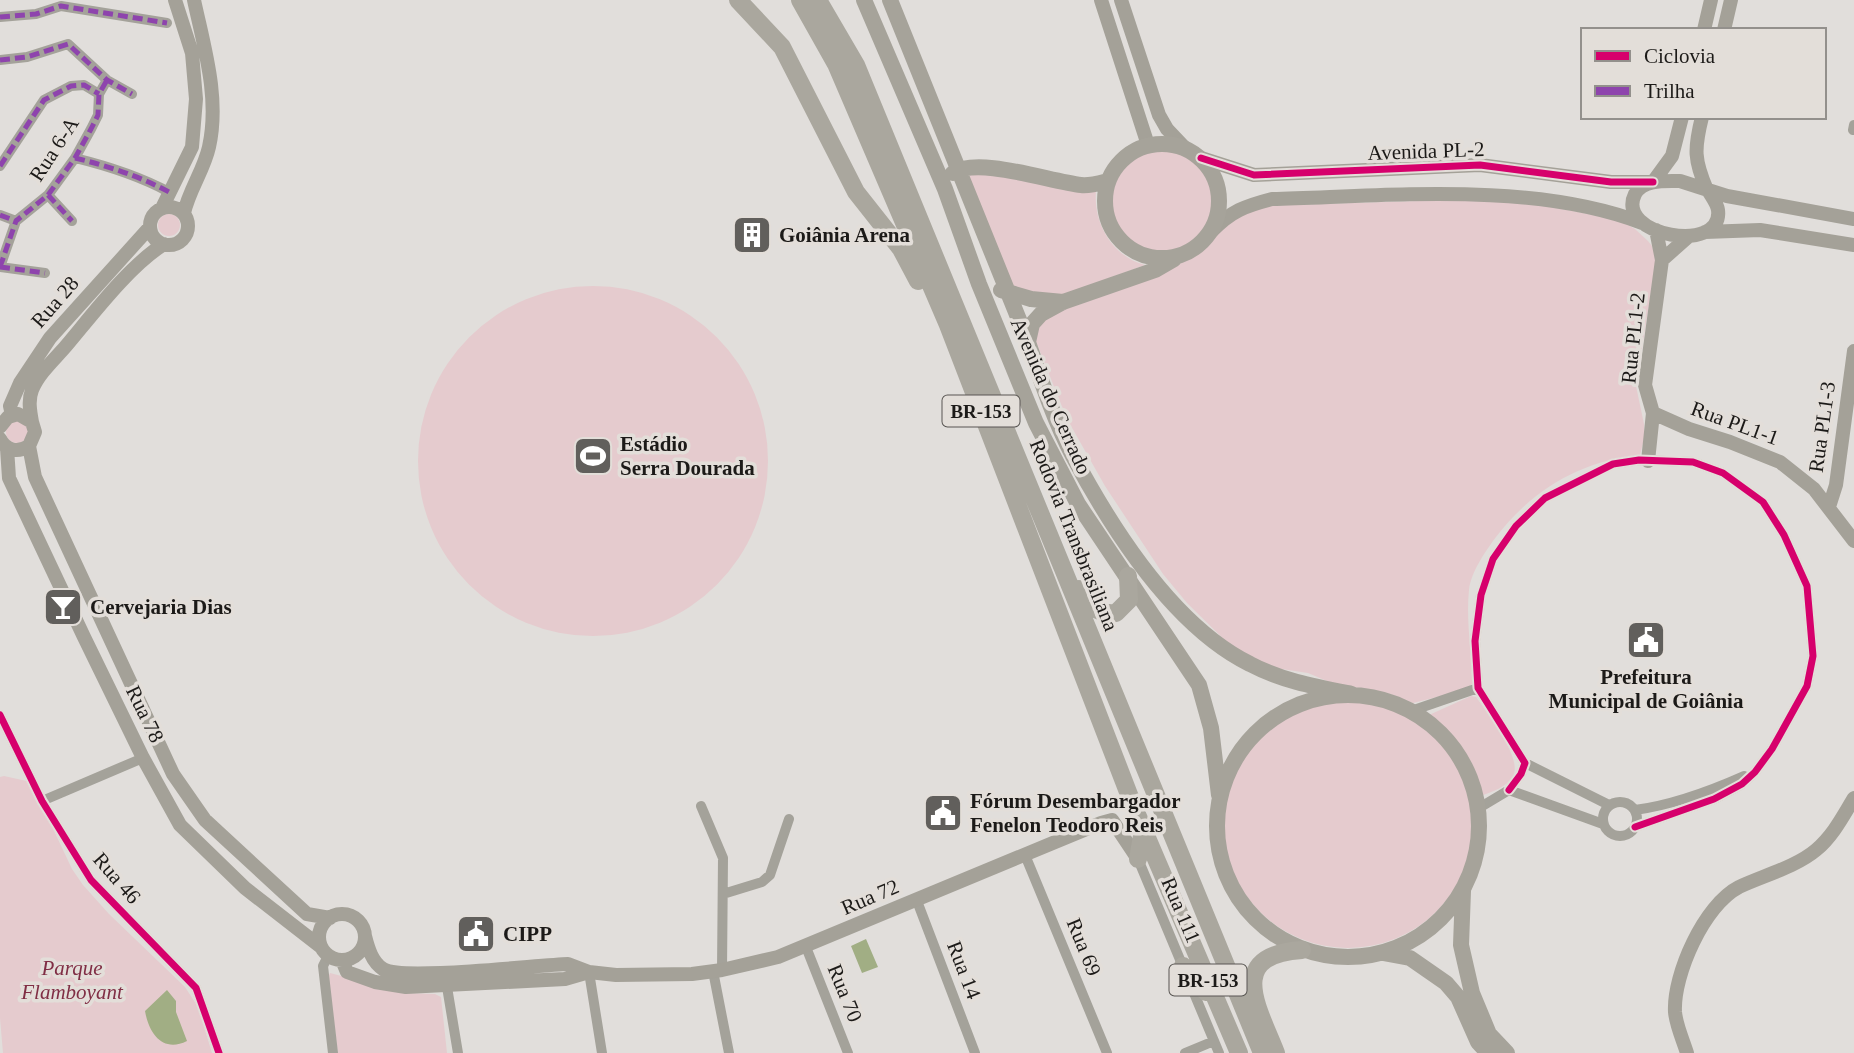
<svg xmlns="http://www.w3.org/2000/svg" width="1854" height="1053" viewBox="0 0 1854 1053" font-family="'Times New Roman',serif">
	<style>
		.green { fill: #e5cbce }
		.water { fill: #a1ae84 }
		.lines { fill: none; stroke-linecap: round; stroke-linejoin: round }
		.street { stroke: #a4a29a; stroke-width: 10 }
		.secondary { stroke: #a4a198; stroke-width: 14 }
		.primary { stroke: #a6a39a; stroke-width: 16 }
		.highway { stroke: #aaa79e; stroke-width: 18 }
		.quiet { stroke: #8e44ad; stroke-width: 5; stroke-dasharray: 10 5; stroke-linecap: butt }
		.cycleway-casing { stroke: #e3ded9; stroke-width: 11 }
		.cycleway { stroke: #d6006c; stroke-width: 7 }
		.labels { text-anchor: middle; stroke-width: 7; stroke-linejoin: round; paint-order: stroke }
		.shield { fill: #e3ded9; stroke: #585552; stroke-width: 2 }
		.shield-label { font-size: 19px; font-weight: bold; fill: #1c1a18 }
		.street-label { font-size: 21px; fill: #1c1a18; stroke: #e3ded9 }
		.poi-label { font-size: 21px; font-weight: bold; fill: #1c1a18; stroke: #e3ded9; text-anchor: start }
		.park-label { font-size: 21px; font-style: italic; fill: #802e45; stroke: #e3ded9 }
	</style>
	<rect width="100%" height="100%" fill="#e1dedb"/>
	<path class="green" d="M1109 200a52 52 0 1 1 104 0a52 52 0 1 1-104 0Z
		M977,170L1096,191C1093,223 1113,257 1145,265L1066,294L1054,296L1011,288L967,180L970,175Z
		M1485,199L1525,202L1620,220L1635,229L1648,241L1652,246L1656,260L1636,386L1644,424V439L1640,455C1580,461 1532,490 1496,537C1485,552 1471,572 1469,590C1466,618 1471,648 1472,676V684L1465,690L1413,703L1387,693L1334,684L1308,673L1249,664L1187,603L1163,574L1105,486L1067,419L1035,339L1036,324L1047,314L1182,262L1211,239L1229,222L1253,206Z
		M158 225a11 11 0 1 1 22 0a11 11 0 1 1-22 0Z
		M418 461a175 175 0 1 1 350 0a175 175 0 1 1-350 0Z
		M6 432a11 11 0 1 1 22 0a11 11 0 1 1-22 0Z
		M1471,696L1476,697C1487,712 1523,758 1513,776C1507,787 1492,792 1480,796C1469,761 1457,739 1429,715Z
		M1223 823a125 125 0 1 1 250 0a125 125 0 1 1-250 0Z
		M4,776L31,782L72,869L83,885L109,914L185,987L198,1007L212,1053H3L0,1018V777Z
		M330,973L406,993L435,994L441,997L447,1053H338L328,977Z"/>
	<path class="water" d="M866,939L878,967L862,973L851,946Z
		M167,990L176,1001V1012L187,1041C163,1053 149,1034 145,1011Z"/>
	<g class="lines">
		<path class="street" d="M0,17L36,14L61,6L167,23
			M0,60L27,57L68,44L107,80L132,94
			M1853,130L1854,125
			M75,158C108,166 139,176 169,192
			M0,166L44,100L71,86L84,85L99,94
			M48,195L72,221
			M0,215L16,221
			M0,267L16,221L48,195L75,158L91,129L98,115L99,94L107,80
			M0,267L45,273
			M1411,711L1478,688
			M0,715L42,801L91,880L196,988L219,1053
			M1525,763L1609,805
			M1509,790L1521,774L1525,763L1478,688L1475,641L1481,595L1493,559L1516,526L1545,498L1613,464L1639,460L1693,462L1723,473L1763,502L1784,535L1807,586L1813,656L1807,686L1772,749L1755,772L1742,784L1714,799L1635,827
			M42,801L143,758
			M1603 819a17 17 0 1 1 34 0a17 17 0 1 1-34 0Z
			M701,806L723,858L722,970
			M1479,808L1509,790L1603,824
			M1635,810C1673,805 1708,792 1744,776
			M1025,855L1107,1053
			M1138,859L1219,1053
			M723,894L762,882L770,875L789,819
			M917,901L975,1053
			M806,947L848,1053
			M328,956L323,966L333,1053
			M713,971L729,1053
			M589,972L602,1053
			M447,987L458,1053
			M1185,1053L1214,1041"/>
		<path class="secondary" d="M1101,0L1148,145
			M1121,0L1159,115L1167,129L1185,148
			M1704,30L1711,0
			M1724,30L1731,0
			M1702,117C1694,149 1694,160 1707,190
			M1201,158L1254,175L1480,165L1611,182H1653
			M1680,181L1708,190C1711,196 1717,203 1718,210C1724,255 1614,236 1635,194C1643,179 1666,181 1680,181Z
			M1653,182L1672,156L1682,117
			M1708,190L1727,196L1854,219
			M150 226a19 19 0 1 1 38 0a19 19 0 1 1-38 0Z
			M162,208L192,147L196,99L192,53L175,0
			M184,213C189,190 204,170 209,147C220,98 204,47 194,0
			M1212,231C1231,211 1245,206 1272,199C1387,196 1533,181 1642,223
			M1705,232L1760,230L1854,245
			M1662,260L1689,236
			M1653,413L1689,429L1730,442L1780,462L1814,489L1854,541
			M12,415L10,406L20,383L50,338L150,227
			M32,422C30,411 28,400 32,390C39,373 54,360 66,346C93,314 129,266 164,244
			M0,427L8,417L18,414L32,422L35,432L29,446C18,453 6,451 0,439
			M29,446L35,477L173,774L205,820L307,914L330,918
			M7,448L9,478L84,637L143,758L180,825L245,888L321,947
			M1648,461L1653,413L1645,385L1662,260L1656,230
			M1829,507L1836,485L1854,351
			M319 937a23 23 0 1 1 46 0a23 23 0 1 1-46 0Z
			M365,936C368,948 372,962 383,969C402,981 537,965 568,964L589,972L616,975L692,974L722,970L778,957L1101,823L1112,820L1138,859
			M342,960L347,972L375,982L406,987L565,979L589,972
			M1687,1053C1683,1040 1676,1025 1675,1012C1673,975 1704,905 1739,887C1762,876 1796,867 1816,850C1833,836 1843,816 1854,798"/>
		<path class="primary" d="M864,0L945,189L979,284L1036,423L1078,504L1199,685L1211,728L1219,795
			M890,0L1028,342C1041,380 1054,420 1073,456C1112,529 1173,626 1250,664C1282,681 1316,687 1352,694
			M1105 201a57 57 0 1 1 114 0a57 57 0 1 1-114 0Z
			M953,173C978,156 1051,182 1081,185C1090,186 1100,183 1108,181
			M1001,290L1031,299L1063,302
			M1028,342L1032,324L1041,314L1063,302L1155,270L1174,259
			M1217 826a131 131 0 1 1 262 0a131 131 0 1 1-262 0Z
			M1463,891L1461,945L1472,993L1489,1034L1507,1053
			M1383,953L1410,958L1446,983L1458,997L1478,1042L1488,1053"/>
		<path class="highway" d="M738,0L782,47L856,192L901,249L918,281
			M800,0L836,64L948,325L1133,805L1239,1053
			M818,0L856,65L1262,1053
			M1079,589C1089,604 1096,615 1116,613L1129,600L1128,576
			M1138,859L1143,830
			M1183,966L1206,992
			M1276,1053C1258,1007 1225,955 1302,950"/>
		<path class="quiet" d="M0,17L36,14L61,6L167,23
			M0,60L27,57L68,44L107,80L132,94
			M75,158C108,166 139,176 169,192
			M0,166L44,100L71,86L84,85L99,94
			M48,195L72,221
			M0,215L16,221
			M0,267L16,221L48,195L75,158L91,129L98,115L99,94L107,80
			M0,267L45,273"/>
		<g class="cycleway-casing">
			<path id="cycleway" d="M1201,158L1254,175L1480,165L1611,182H1653
				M0,715L42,801L91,880L196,988L219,1053
				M1509,790L1521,774L1525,763L1478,688L1475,641L1481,595L1493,559L1516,526L1545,498L1613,464L1639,460L1693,462L1723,473L1763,502L1784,535L1807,586L1813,656L1807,686L1772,749L1755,772L1742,784L1714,799L1635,827"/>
		</g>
		<use href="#cycleway" class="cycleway"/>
	</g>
	<defs>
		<g id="building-square" transform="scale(2.0125)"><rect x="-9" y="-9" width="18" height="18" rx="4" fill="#615f5c" stroke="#e3ded9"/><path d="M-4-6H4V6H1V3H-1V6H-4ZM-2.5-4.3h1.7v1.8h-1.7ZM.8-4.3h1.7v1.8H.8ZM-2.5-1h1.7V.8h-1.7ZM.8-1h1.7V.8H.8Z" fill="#fff"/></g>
		<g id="stadium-square" transform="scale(2.0125)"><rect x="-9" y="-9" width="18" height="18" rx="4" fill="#615f5c" stroke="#e3ded9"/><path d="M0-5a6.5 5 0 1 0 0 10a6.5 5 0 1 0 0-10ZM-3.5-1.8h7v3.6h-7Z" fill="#fff"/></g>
		<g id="bar-square" transform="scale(2.0125)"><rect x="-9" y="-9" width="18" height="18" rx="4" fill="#615f5c" stroke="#e3ded9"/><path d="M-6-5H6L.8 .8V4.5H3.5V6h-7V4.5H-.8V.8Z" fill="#fff"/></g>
		<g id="civic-square" transform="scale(2.0125)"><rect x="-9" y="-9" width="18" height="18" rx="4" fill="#615f5c" stroke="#e3ded9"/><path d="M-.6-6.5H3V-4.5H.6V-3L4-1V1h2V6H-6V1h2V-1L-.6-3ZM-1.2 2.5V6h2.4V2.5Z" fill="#fff"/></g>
	</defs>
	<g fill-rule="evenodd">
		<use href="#building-square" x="752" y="235"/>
		<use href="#stadium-square" x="593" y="456"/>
		<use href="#bar-square" x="63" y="607"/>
		<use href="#civic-square" x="1646" y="640"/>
		<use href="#civic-square" x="943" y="813"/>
		<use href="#civic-square" x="476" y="934"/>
	</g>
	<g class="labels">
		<g class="shield">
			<rect x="942.5" y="395.5" width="77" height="31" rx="5"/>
			<rect x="1169.5" y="964.5" width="77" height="31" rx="5"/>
		</g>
		<g class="shield-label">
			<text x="981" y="418">BR-153</text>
			<text x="1208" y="987">BR-153</text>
		</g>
		<g class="street-label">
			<text transform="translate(54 149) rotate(-57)" y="7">Rua 6-A</text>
			<text transform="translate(1426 151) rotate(-2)" y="7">Avenida PL-2</text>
			<text transform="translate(55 302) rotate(-49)" y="7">Rua 28</text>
			<text transform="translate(1633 338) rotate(-84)" y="7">Rua PL1-2</text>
			<text transform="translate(1051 396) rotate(66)" y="7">Avenida do Cerrado</text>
			<text transform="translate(1735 423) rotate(20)" y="7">Rua PL1-1</text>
			<text transform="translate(1822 427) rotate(-82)" y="7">Rua PL1-3</text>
			<text transform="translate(1074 535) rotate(68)" y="7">Rodovia Transbrasiliana</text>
			<text transform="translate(145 714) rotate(64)" y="7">Rua 78</text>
			<text transform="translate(117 878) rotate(49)" y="7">Rua 46</text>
			<text transform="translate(870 897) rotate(-23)" y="7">Rua 72</text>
			<text transform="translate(1181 910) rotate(67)" y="7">Rua 111</text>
			<text transform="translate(1084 947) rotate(68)" y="7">Rua 69</text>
			<text transform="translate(964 970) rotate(69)" y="7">Rua 14</text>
			<text transform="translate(845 993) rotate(68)" y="7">Rua 70</text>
		</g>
		<g class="poi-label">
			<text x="779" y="242">Goiânia Arena</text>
			<text x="620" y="451">Estádio<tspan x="620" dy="24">Serra Dourada</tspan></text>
			<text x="90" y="614">Cervejaria Dias</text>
			<text x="1646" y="684" text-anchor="middle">Prefeitura<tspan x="1646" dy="24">Municipal de Goiânia</tspan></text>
			<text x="970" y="808">Fórum Desembargador<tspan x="970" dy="24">Fenelon Teodoro Reis</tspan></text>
			<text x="503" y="941">CIPP</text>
		</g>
		<g class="park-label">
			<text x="72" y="975">Parque<tspan x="72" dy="24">Flamboyant</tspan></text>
		</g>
	</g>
	<rect x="1581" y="28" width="245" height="91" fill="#e3ded9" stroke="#93908c" stroke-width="2"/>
	<rect x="1595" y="51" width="35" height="10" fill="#d6006c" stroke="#93908c" stroke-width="2"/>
	<text x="1644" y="63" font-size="21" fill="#1c1a18">Ciclovia</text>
	<rect x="1595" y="86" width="35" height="10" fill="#8e44ad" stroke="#93908c" stroke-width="2"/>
	<text x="1644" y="98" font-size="21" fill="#1c1a18">Trilha</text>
</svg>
